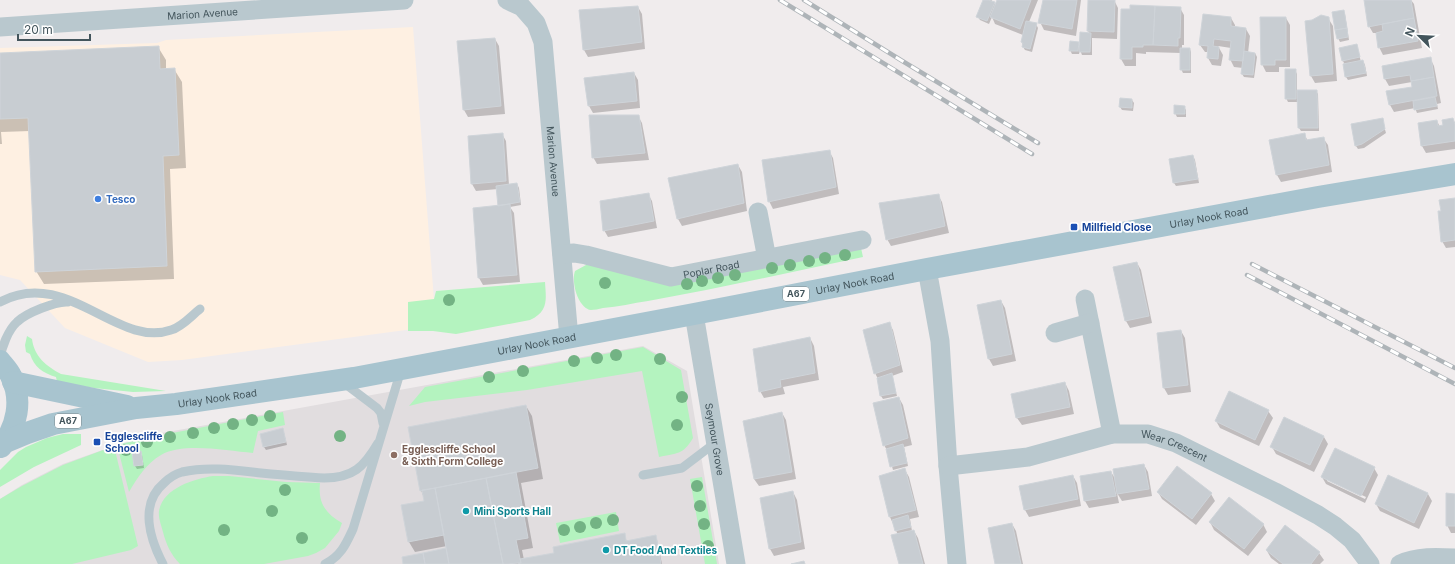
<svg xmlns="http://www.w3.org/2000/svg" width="1455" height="564" viewBox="0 0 1455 564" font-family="Inter,sans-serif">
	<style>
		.commercial { fill: #fef0e2 }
		.education { fill: #e1dddf }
		.green { fill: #b4f3bf }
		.shadow { fill: #0003; fill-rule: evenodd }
		.building { fill: #c8cdd2; stroke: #cfd4d9 }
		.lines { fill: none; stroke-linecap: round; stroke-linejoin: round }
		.service { stroke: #b9c8ce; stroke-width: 9 }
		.minor { stroke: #b9c8ce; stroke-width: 19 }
		.primary { stroke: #a8c4cf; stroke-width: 22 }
		.rail-casing { stroke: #aeb4b8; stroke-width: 4.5 }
		.rail { stroke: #fff; stroke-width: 3; stroke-dasharray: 9; stroke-linecap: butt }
		.tree { fill: #73b384 }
		.shop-dot { fill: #3f7fe0; stroke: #fff; stroke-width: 1.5 }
		.transit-dot { fill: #1a4fb4; stroke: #fff; stroke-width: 1.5 }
		.education-dot { fill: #8d6e63; stroke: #fff; stroke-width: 1.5 }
		.culture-dot { fill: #0f9aa8; stroke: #fff; stroke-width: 1.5 }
		.labels { text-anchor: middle; stroke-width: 3.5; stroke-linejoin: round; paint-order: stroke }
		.shield { fill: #fff; stroke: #7b888d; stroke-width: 1 }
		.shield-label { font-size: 9px; font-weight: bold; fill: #43555c }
		.street-label { font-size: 10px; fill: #43555c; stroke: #fff }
		.shop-label { font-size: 10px; font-weight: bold; fill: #366cbe; stroke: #fff; text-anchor: start }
		.transit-label { font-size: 10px; font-weight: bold; fill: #164399; stroke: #fff; text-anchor: start }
		.education-label { font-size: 10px; font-weight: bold; fill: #785e54; stroke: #fff; text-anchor: start }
		.culture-label { font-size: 10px; font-weight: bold; fill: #0d838f; stroke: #fff; text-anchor: start }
	</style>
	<rect width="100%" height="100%" fill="#f0eced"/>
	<path class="commercial" d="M413,27L436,326L182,360L148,362L65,328L20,280L0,275V48L157,43L166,40Z"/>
	<path class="education" d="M643,346L687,371L719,564H0V499L22,485L63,464L111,447L151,435Z"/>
	<path class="green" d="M861,248L863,257C791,272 720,288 648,301C633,303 618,307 603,308C599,309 594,310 591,310C578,308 571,282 575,271L586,265L592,264L660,282Z
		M545,282C546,299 549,311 530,320L456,334L433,331H408V302L434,299L436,291Z
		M27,336L32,339C34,356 46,366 61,374L166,391L133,392L94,388L57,382L56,377C43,373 34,367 30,354L26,352L25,345Z
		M643,347L681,370L693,438C683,455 677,453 659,457L642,371L527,390L425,402L409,406L425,387Z
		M283,412L285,425L258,431L253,453C227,451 184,442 161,455C147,463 137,478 129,492L117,445L151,437Z
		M63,434H81V445L34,467L0,487V470L18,452L26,447L47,438Z
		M114,446L138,546L131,550L72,564H0V499L22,486L63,465Z
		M213,476H229L286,482L320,483C318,503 325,513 342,523L339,531L325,548L316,553L308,556L264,564H180C171,555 166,544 163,532C161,525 158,517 159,511C163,488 194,479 213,476Z
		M702,477L717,564H705L690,479Z
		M616,512L619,531L560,543L556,523Z"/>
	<path class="shadow" d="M984,0H992L991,2L994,3L996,6L998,0H1038L1029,22L1036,24L1038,28L1032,52L1025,50L1023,47L1022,42L1023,35L995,24L992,17L989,24L980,20L978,17Z
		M1044,0H1081L1076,36L1044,30L1040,22Z
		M1089,0H1114L1118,8L1117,39L1092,38V55H1082L1080,50L1079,54H1072L1070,50L1078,43L1081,47L1090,34L1088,31Z
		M1366,0H1411L1414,4L1422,48L1383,55L1379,47L1377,33H1373L1369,26Z
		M638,7L642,14L645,49L588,57L584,50Z
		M1180,8L1184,15V45H1182V49H1190L1191,52V73H1183L1181,69V53L1146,52V54L1136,53V66H1125L1121,59L1122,10Z
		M1343,11L1345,14L1349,40L1340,42L1338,38Z
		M1231,18L1235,25V28L1246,29L1250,36L1248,53H1255L1257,57L1254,78L1244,77L1242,74L1243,68L1234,67L1230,59L1231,48L1218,46L1223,55L1221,66L1212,65L1208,58L1209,52H1205L1200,45Z
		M1286,18L1290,25V67H1279V72H1266L1262,64Z
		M1328,18L1333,26L1337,81L1315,83L1311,76L1306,22Z
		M495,39L499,46L505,114L468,117L464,110L458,42Z
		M1357,46L1361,62L1363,61L1365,65L1367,76L1348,80L1346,77L1345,65L1343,61Z
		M158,47L166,60V70L174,69L182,82L186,168L170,169L174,279L44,284L36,271L30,131L1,132L2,144H0V54Z
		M1430,58L1434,66L1441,103L1437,104L1438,109L1417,113L1415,108L1394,112L1390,105L1413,88L1412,82L1389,86L1385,79Z
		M1295,70L1297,74V91H1316L1318,94L1319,131H1301L1299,128V102H1288L1286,98Z
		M634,73L638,80L640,108L593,113L589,106Z
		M1132,100L1134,103L1133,111L1122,110L1120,107Z
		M1184,107L1186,110V117H1177L1175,113Z
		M638,116L642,123L649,160L597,164L593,157Z
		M1382,119L1386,133L1364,148L1358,149L1356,146Z
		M1453,119L1455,123V149L1426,153L1422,146L1419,124L1437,121L1440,127L1444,126Z
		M502,134L506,141L509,185L517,184L519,188L521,205L510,207L514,213L520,282L483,285L479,278L474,209L499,207L498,189L476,191L472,184Z
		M1304,134L1308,141L1323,138L1328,145L1332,172L1281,182L1277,175L1270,141Z
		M829,151L833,158L839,194L773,209L769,201Z
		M1193,156L1195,160L1199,183L1176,186L1174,183L1171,160Z
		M738,165L742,172L747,211L682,226L678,219L669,178Z
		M648,194L652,201L657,228L608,237L604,230Z
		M938,195L942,202L949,233L891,246L887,239Z
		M1455,199V247L1446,248L1442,241V212Z
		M1137,263L1141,270L1152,323L1130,328L1126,321L1114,268Z
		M1001,301L1005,308L1016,361L993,366L989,359L978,306Z
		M889,323L893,330L903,372L892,376L897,396L883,399L881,396L878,379L875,373Z
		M1181,331L1185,338L1191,392L1168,395L1164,388Z
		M810,338L814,346L819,380L783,387L785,394L764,398L760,391Z
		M1065,383L1069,391L1074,414L1022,425L1017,418L1012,395Z
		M899,398L903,405L912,445L904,447L908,466L893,470L888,452L884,445Z
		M526,406L532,416L543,479L521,483L533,548L522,550L524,560L556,553L624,534L627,542L655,536L657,540L662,564H404L403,558L447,549V546L415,552L409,542L425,501L421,490Z
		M1268,411L1273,418L1259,446L1220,428L1216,421Z
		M782,413L786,420L796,479L759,486L754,479Z
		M1285,419L1324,437L1328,444L1314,472L1276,454L1272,447Z
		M283,429L287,445L266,450L264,447Z
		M140,452L142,455L144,468L137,469L135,466Z
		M1144,465L1148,472L1152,496L1122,501L1117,493L1119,503L1089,508L1085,501L1111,472L1116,480Z
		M1374,468L1378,475L1365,503L1326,484L1322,477ZM1327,479L1366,497L1365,499L1327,481Z
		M905,470L909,477L919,517L910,519L912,531H914L918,538L925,564H900L898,535L890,517Z
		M1073,476L1077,483L1081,506L1029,517L1025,510Z
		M1389,476L1428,494L1432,501L1419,529L1380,511L1376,504Z
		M793,492L797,500L805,549L774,556L770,549Z
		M1158,492L1211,494L1215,501L1196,525L1162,499Z
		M1455,495V533H1451L1447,525Z
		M1210,522L1263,524L1267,532L1248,556L1214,530Z
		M1012,524L1016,531L1023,564H996Z
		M1267,551L1319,553L1324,560L1320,564H1279L1271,558Z"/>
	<path class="building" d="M983,0H988L995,2L987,21L976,17Z
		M997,0H1031L1020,29L990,17Z
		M1043,0H1077L1072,29L1038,23Z
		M1088,0H1115L1114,32L1087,31Z
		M1364,0H1411L1414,18L1368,27Z
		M1130,5L1155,6L1153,45H1143V47H1132V59H1120L1121,9H1130Z
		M638,6L642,42L583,50L579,10Z
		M1155,6L1181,7L1180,38H1178V46L1153,45Z
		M1344,10L1347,28L1335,30L1332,12Z
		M1203,14L1231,17V26L1246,28L1243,61L1229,60L1231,41L1214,39L1213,46L1219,47L1218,59L1207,58L1208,46L1199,45Z
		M1321,15L1329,17L1333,74L1310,76L1305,21L1312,20Z
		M1260,17H1286V60H1275V65H1261Z
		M1414,18L1418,41L1378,48L1376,33L1383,31L1382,24Z
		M1026,21L1037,23L1030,49L1022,47L1023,43L1021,42Z
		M1347,28L1348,37L1337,39L1335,30Z
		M1080,32L1091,33L1090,52H1079Z
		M495,38L501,106L463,110L457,41Z
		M1070,41L1079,42L1078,51H1069Z
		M1357,44L1360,57L1342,61L1339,48Z
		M159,46L160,69L175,68L179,155L163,156L167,266L35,272L28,118L0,119V53Z
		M1180,48H1190V70H1180Z
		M1244,51L1255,53L1253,75L1241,74Z
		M1431,57L1434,77L1411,81L1410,75L1384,79L1382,66Z
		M1363,60L1366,73L1345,77L1343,64Z
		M1285,69H1296V99H1285Z
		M634,72L637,101L588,106L584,78Z
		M1434,77L1437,96L1389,105L1386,91L1412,87L1411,81Z
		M1297,90H1317L1318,128H1298Z
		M1435,97L1437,106L1414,110L1413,101Z
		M1120,98L1132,99V108L1119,107Z
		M1174,105L1185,106V114H1174Z
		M589,115H639L645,153L592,158Z
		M1383,118L1385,129L1362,144L1355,146L1351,124Z
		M1453,118L1455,125V141L1421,146L1418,123L1437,120L1438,126L1443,125L1442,120Z
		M503,133L506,181L471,184L468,136Z
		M1305,133L1306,140L1324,137L1329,165L1276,175L1269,140Z
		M830,150L836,187L768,202L762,160Z
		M1193,155L1198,179L1173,183L1169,159Z
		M738,164L744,203L677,219L668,178Z
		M517,183L520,202L498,206L496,186Z
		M649,193L654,221L603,231L600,201Z
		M939,194L945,226L886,240L879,203Z
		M1455,198V240L1441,242L1438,211H1441L1439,200Z
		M510,204L517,275L478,278L473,208Z
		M1137,262L1149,316L1125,321L1113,267Z
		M1001,300L1012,354L988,359L977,305Z
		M890,322L900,365L874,374L863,330Z
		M1181,330L1188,385L1163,388L1157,333Z
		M810,337L815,373L780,380L781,387L759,392L753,349Z
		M892,373L896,393L880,396L877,378Z
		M1065,382L1070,407L1016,418L1011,394Z
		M1229,391L1269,410L1255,440L1215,421Z
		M899,397L908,438L883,446L873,403Z
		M526,405L538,468L420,491L408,427Z
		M782,412L792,472L754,479L743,421Z
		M1284,417L1324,436L1310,465L1270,447Z
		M283,428L286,442L263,447L260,434Z
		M903,444L907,463L890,467L886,449Z
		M1335,448L1375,467L1361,496L1321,477Z
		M141,451L143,465L134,466L132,452Z
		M1144,464L1149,489L1117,494L1113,469Z
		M1177,466L1212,493L1192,519L1157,492Z
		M905,468L916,510L889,517L879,476Z
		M1111,471L1116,496L1084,501L1080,476Z
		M516,472L528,538L516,540L521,563L503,564L486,478Z
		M1073,475L1078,499L1024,510L1019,486Z
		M1388,475L1428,493L1414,523L1375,504Z
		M486,478L503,564H449L435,488Z
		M435,488L444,535L408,542L401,505L424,501L422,490Z
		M793,491L801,542L769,549L760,498Z
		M1446,493L1455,494V526H1446Z
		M1229,497L1264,524L1244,549L1209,522Z
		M908,515L911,527L895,531L892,520Z
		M1012,523L1021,564H995L988,528Z
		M1285,525L1320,552L1311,564H1283L1266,550Z
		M914,530L923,564H899L891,535Z
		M625,533L626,541L656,535L661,564H518L521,563L520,559L554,553L553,547Z
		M446,548L449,564H425L423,553Z
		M423,553L425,564H403L402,557Z
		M804,561L805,564H791Z"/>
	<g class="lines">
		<path class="service" d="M0,302C66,266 117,349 171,330C182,327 191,316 200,309
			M0,358C2,347 8,330 17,322C26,313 56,301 68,302
			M344,383L377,408L381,413L383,423
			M643,475L682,468L715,443
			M163,564C150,539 139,504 164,483C169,478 175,474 182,472C208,466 235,470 261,473C282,475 303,477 324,478C353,478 364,467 378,443
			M325,564C341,556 346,544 353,529L401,370"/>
		<g class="minor">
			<path id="s1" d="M507,0L522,7L536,23L543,42L569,338"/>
			<path id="s2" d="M0,27L404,0"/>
			<path d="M758,212L767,259"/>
			<path id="s3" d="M562,254L574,253L586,255L671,277L862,240"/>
			<path d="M927,269L940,341L948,466L957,564"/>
			<path d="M1085,299L1112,434"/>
			<path id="s4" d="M694,314L736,564"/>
			<path d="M1055,333L1090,323"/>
			<path id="s5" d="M948,466L1028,457L1112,434H1148L1176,443L1275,492L1318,515L1335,526L1352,540L1370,564"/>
			<path d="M1400,564C1417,556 1437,557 1455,558"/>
		</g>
		<g class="primary">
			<path d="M0,361C4,366 9,371 11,376C23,400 17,427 1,447"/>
			<path d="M13,382L127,406"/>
			<path id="s6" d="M3,443L27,433L53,424L136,408L176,404L354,378L694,314L927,269L1318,197L1455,174"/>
		</g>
		<g class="rail-casing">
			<path id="rail" d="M780,0L1032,154
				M804,0L904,62L1038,143
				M1252,264L1455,368
				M1247,275L1455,384"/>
		</g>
		<use href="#rail" class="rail"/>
	</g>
	<g class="tree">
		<circle cx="845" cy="255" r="6"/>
		<circle cx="825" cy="258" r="6"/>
		<circle cx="809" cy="261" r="6"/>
		<circle cx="790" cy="265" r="6"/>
		<circle cx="772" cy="268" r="6"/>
		<circle cx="735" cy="275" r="6"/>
		<circle cx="718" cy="278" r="6"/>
		<circle cx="702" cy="281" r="6"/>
		<circle cx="605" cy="283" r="6"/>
		<circle cx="687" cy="284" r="6"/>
		<circle cx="449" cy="300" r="6"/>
		<circle cx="616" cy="355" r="6"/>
		<circle cx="597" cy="358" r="6"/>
		<circle cx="660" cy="359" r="6"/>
		<circle cx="574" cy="361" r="6"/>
		<circle cx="523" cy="371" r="6"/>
		<circle cx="489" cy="377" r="6"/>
		<circle cx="682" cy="397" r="6"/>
		<circle cx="270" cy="416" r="6"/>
		<circle cx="252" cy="420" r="6"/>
		<circle cx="233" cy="424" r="6"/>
		<circle cx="677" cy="425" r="6"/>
		<circle cx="214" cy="428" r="6"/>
		<circle cx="193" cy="433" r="6"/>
		<circle cx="340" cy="436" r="6"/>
		<circle cx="170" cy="437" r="6"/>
		<circle cx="147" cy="442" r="6"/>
		<circle cx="126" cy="450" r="6"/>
		<circle cx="697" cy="486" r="6"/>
		<circle cx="285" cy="490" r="6"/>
		<circle cx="700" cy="506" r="6"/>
		<circle cx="272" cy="511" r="6"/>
		<circle cx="613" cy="520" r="6"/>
		<circle cx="596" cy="523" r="6"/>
		<circle cx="704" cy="524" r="6"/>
		<circle cx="580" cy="527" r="6"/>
		<circle cx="224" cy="530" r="6"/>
		<circle cx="564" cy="530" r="6"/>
		<circle cx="302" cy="538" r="6"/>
		<circle cx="708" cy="546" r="6"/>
	</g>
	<circle class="shop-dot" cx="98" cy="199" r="4"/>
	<g class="transit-dot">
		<rect x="1070" y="223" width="8" height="8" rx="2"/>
		<rect x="93" y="438" width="8" height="8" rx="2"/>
	</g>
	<circle class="education-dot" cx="394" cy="455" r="4"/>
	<g class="culture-dot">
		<circle cx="466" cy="511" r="4"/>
		<circle cx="606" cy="550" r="4"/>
	</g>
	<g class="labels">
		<g class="shield">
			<rect x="783" y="287" width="26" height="14" rx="3"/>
			<rect x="55" y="414" width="26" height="14" rx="3"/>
		</g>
		<g class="shield-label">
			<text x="796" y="297">A67</text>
			<text x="68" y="424">A67</text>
		</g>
		<g class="street-label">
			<text dy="4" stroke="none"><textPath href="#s2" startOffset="203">Marion Avenue</textPath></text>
			<text dy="4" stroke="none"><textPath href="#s1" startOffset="178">Marion Avenue</textPath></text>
			<text dy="4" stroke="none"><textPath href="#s6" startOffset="1228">Urlay Nook Road</textPath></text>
			<text dy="4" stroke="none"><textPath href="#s3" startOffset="153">Poplar Road</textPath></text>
			<text dy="4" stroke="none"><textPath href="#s6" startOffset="868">Urlay Nook Road</textPath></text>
			<text dy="4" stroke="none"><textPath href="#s6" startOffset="544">Urlay Nook Road</textPath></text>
			<text dy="4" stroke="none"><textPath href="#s6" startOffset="220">Urlay Nook Road</textPath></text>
			<text dy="4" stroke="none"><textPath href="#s4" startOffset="127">Seymour Grove</textPath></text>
			<text dy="4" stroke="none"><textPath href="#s5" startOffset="232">Wear Crescent</textPath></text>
		</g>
		<g class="shop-label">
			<text x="106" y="203">Tesco</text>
		</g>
		<g class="transit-label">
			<text x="1082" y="231">Millfield Close</text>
			<text x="105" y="440">Egglescliffe<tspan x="105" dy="12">School</tspan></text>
		</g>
		<g class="education-label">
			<text x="402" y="453">Egglescliffe School<tspan x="402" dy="12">&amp; Sixth Form College</tspan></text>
		</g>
		<g class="culture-label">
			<text x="474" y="515">Mini Sports Hall</text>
			<text x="614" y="554">DT Food And Textiles</text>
		</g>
	</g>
	<g transform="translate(1419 36) rotate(294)" stroke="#ffffff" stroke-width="3" paint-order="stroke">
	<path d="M0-3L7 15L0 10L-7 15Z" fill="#43555c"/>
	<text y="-6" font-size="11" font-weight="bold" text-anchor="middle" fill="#43555c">N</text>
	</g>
	<path d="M18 34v6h72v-6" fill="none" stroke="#43555c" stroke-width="2"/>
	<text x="24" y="34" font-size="12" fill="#43555c" stroke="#ffffff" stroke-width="3" paint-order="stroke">20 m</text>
</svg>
